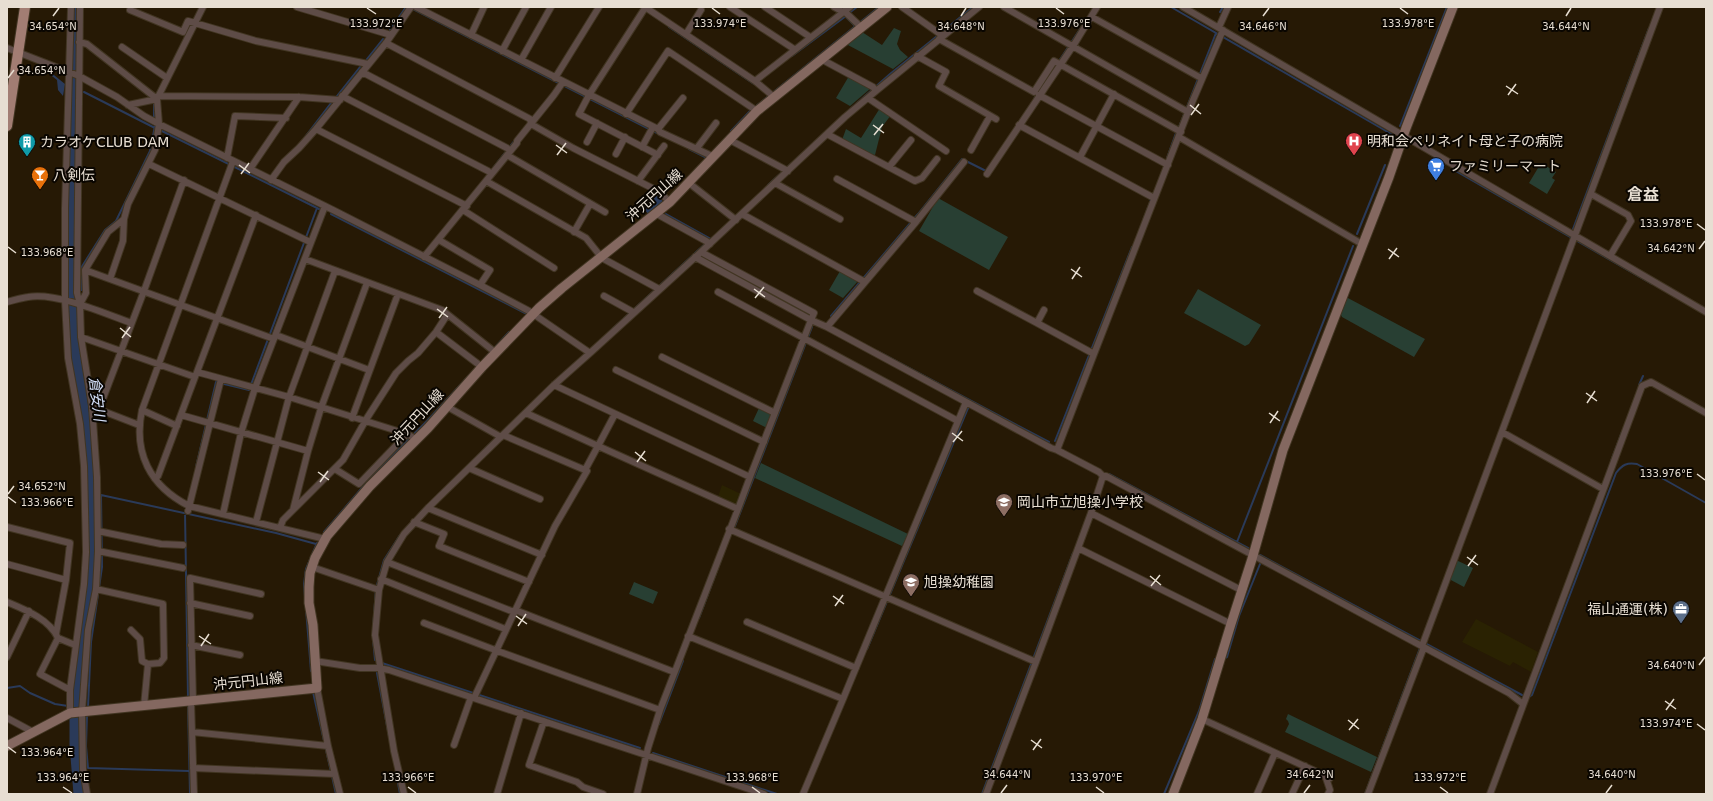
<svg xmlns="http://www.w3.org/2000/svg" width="1713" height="801" viewBox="0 0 1713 801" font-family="'DejaVu Sans','Noto Sans JP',sans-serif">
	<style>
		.green { fill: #283f33 }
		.sand { fill: #2a2202 }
		.water { fill: #2a3a59 }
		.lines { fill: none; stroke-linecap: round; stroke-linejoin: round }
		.stream { stroke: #2a3a59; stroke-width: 2 }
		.river { stroke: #2a3a59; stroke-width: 13 }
		.street-casing { stroke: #413522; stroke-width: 8 }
		.secondary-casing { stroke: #413522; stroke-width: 11 }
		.primary-casing { stroke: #413522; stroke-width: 12 }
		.street { stroke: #5e4c47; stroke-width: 6 }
		.secondary { stroke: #846860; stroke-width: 9 }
		.primary { stroke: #a27d73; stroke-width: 10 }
		.ticks { fill: none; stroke: #e7ded2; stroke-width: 1.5 }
		.labels { text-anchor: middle; stroke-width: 4; stroke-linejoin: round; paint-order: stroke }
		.poi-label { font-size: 14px; fill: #e7ded2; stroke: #0a0601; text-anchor: start }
		.street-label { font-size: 14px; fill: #e7ded2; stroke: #0a0601 }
		.water-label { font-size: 15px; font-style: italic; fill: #d4e0f8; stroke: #0a0601 }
		.quarter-label { font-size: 16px; font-weight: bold; fill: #e7ded2; stroke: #0a0601 }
		.ticks-label { font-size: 10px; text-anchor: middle; fill: #e7ded2; stroke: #0a0601; stroke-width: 4; stroke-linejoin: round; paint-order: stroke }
	</style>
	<rect width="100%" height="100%" fill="#261905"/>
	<path class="green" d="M894,28L901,31L897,44L900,50L908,57L893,69L846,44L862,32L882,45Z
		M849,76L871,88L850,106L836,98Z
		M880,108L891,115L882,127L875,155L864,152L842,140L846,129L861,138Z
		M1541,163L1556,172L1552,178L1555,180L1547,194L1529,183Z
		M938,198L1008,237L989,270L919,231Z
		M840,271L858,281L843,298L829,290Z
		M1198,289L1261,325L1249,344L1245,346L1184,313Z
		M1346,297L1425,339L1414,357L1342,317L1340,313Z
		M759,408L770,414L771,417L767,428L753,421Z
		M761,463L908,534L902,546L755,478Z
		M1456,560L1473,568L1464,587L1449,579Z
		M634,582L658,592L653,604L629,594Z
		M1288,714L1377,757L1371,772L1285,732L1289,724L1288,721L1286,719Z"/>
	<path class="sand" d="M722,485L741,494L736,505L718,497Z
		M1476,619L1538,652L1531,672L1513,662L1510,666L1462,642Z"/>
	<path class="water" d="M49,71L65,84L63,96L58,90L57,80L48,73Z
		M656,195L665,203L650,217L643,207Z"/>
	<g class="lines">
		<path class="stream" d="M1171,7L1393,135
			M411,8L659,134
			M1220,12L1223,7
			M849,13L857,7
			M845,16L855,26
			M669,27L754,84L756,83
			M390,30L406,7
			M792,56L846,16
			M367,59L383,39
			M73,89L76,90
			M84,92L155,128
			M337,96L360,67
			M1034,99L1082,26
			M154,100V118
			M847,112L890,74L973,7
			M1400,126L1447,7
			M1179,127L1216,33
			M162,131L319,209
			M731,131L750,111L879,7
			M305,137L331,103
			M689,149L707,158
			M1167,158L1176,133
			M1454,170L1652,284
			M486,177L515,140
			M768,185L803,153
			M331,214L527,314
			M666,214L711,239
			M1143,221L1152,197
			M1573,229L1649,28
			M1357,234L1385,165
			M706,259L806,313
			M79,290H82L81,268L105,230L116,221L150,151L155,126
			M831,316L918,214L962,159L986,171
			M608,333L705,244
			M877,351L1049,442
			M1639,385L1643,376
			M1055,441L1132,247
			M1611,461L1622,432
			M196,467L216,382L249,390L317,208
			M1109,474L1248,548
			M185,512L188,697
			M419,514L494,440
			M735,526L812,327
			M324,532L373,475L427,421L509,332
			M1237,542L1353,246
			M1260,555L1522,695L1529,697L1532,695L1616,473C1622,465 1627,462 1637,464L1706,503
			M377,585L384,560L400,535
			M699,618L724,552
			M373,629L376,589
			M373,639L375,660
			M867,649L968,408
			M1225,658L1227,657L1239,616L1260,564
			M382,663L640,748
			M311,671L304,584L306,569L317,543
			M377,673L389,736
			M7,688L20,686L30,693L55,704L68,706
			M313,692L336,794
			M188,705L190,794
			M73,706H76
			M88,707L91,642L102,567L101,495L276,533L316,544
			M87,715L86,746L88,768L189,771
			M659,724L683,661
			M653,753L777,794
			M396,772L400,794
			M982,794L1073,553
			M1164,794L1199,711L1215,659
			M1365,794L1420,648"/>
		<path class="river" d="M75,7L71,297L75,354L90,472L91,537L90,585L82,640L76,706V744L80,794"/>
		<g class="street-casing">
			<path id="street" d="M80,7L77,293L80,304L81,337L92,406L97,477L98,551L96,589L88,630L82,712L83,769L87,794
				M297,7L391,35
				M416,7L658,129L660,132L714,157
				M645,7L755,81
				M730,7L794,49
				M765,7L810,37
				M834,7L843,12
				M902,7L943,36
				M1004,7L1188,112
				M1183,7L1706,312
				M645,8L589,95L579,114L658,155
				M130,10L183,32L188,21L256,41L368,64
				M844,11L861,27
				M1092,17L1201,78
				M1219,27L1228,7
				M686,34L701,10
				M471,35L484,7
				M939,39L1034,92L1054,61L1181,132
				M79,42L87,44L157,99
				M386,43L530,119L531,124L573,148L658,191L670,202
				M122,47L167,78
				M7,48L79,76L117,97L144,116L159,124L333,210L480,285L529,311L590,353L701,252L845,117L876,91
				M502,51L526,7
				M917,56L946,72L939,86L996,119
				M821,59L873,87L876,91L979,7
				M521,60L551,7
				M362,72L507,148
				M555,78L599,7
				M1039,95L1168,165
				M158,96L299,97L340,100
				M342,96L488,171
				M774,97L755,81L850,7
				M868,98L946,151
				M128,105L157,99
				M626,114L668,51L757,111
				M1019,125L1154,198
				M316,129L467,206
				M658,129L683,98
				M827,134L915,181L922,178L937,159
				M1179,137L1362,244
				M730,140L788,171
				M587,142L597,123
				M642,147L653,127
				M697,148L716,123
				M971,150L990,116
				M616,154L625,137
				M507,155L605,212
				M1080,157L1114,94
				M227,158L235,116L286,118
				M233,161L142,410C133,453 150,486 189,506L325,539
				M149,164L310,242
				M889,167L911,140
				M250,169L299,97
				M987,174L1075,43L1097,7
				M837,179L916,222L964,162
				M271,180L284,162L299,148L316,129L386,43L411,7
				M486,181L586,238L602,258L659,289
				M638,181L664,146
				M689,183L736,220
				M775,183L840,219
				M1591,194L1628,215L1631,221L1610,256
				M463,210L554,268
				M657,214L706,241L710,244
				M742,214L865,282
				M574,232L590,204
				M439,240L490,270L480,285
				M701,252L814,313L811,320L827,327
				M424,257L517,143V141L554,95L563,82
				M305,259L442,310L496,353
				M85,270L274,339
				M110,279L123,241L124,219
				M977,291L1037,323L1044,310
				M718,292L958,421
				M604,296L633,312
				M7,302C14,300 21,298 28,297C56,292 104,313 131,323
				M80,304L86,293L85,270L108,232L124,219L128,204L155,150L159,124L157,99L203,7
				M1037,323L1094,354L1188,112L1223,30
				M436,332L482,367
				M276,335L369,370
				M81,337L195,377L197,372L289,397L407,434L416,439
				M1094,354L1057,450L1099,472L1103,476H1106L1509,693L1523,704
				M662,357L775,413
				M616,370L764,442
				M197,372L256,215
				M554,385L750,477L811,320L695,257
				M966,402L1051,448L1057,450
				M446,406L501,437
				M95,408L139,425
				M99,409L144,291L184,180
				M142,410L177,426
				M615,414L598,446L738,509L750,477
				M181,415L308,451
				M352,418L398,294
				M1502,432L1603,489
				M503,435L585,470L598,446L526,413
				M469,468L540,499
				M335,469L359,484L407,434
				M1103,476L1091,513L1243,591
				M155,479L158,476L195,377
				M428,508L542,555
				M293,510L343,460L367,418L396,373L408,361L418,353L436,332L447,315
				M188,511L221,379
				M223,514L241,433L255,388L325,206
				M256,522L289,397L335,271
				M414,522L444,534L439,546L529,582
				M7,527L70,543L66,580L56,634
				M280,528L283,520L293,510L308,451L321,408L367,283
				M729,529L1036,662L1091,513
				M98,531L161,544L183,545
				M1078,548L1231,624
				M98,551L183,568
				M387,562L514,612
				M7,564L66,580
				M312,567L379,590
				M381,579L505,629
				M96,589L163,604L164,658L160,663L148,664L144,706
				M7,602C26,610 49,619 58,638L40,674L70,690V713
				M190,603L250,616
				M515,610L674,672
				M747,622L856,668
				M424,623L495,650L660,710
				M131,630L140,639L142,661L148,664
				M688,636L843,699L803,794
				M58,638L75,645
				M191,645L240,655
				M1422,646L1660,7
				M7,657L29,611
				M315,661L360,668H379L389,670L764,794
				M317,688L328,746L340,794
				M70,690L84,584L86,552L84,466L80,424L68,358L65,301V208L71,7
				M474,698L555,526L587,471L585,470
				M843,699L966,402L827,327L916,222
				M191,701L194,794
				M193,701L190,578L261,594
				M7,718L33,732
				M1202,719L1330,778
				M544,721L529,765L577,782L583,787L603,794
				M192,732L328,746
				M454,745L471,697
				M193,768L335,774
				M1325,775L1330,790L1328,794
				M404,794L394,751L375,635L379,590L387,562L404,534L428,508L554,385L590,353
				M497,794L521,713
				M637,794L648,748L660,710L738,509
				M986,794L1036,662
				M1257,794L1275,753
				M1292,794L1305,766
				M1368,794L1424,647
				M1490,794L1642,386L1651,382L1706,413"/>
		</g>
		<g class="secondary-casing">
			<path id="secondary" d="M7,746L70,713L317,688L313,625L309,603V587L310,573L315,558L327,536L370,486L428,428L482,367L539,308L562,288L670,202L757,111L887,7
				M1173,794L1202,719L1231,624L1252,559L1283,450L1389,177L1406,128L1453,7"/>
		</g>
		<g class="primary-casing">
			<path id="primary" d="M7,126L25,7"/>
		</g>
		<use href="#street" class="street"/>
		<use href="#secondary" class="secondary"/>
		<use href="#primary" class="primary"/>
	</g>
	<path class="ticks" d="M367,8L376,14M712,8L720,14M1056,8L1064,14M1400,8L1408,14M53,16L59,8M961,16L966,8M1263,16L1269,8M1566,16L1571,8M8,78L14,70M1506,86L1518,94M1508,95L1516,84M1190,105L1201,114M1191,115L1199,104M873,125L884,133M874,135L883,124M556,145L567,153M557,155L566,143M239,165L250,173M241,174L249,163M1697,224L1705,230M8,247L16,253M1388,249L1399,257M1699,249L1705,241M1389,259L1397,248M1071,269L1082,277M1072,279L1080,267M754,289L765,297M755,298L764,287M437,309L448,317M439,318L447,307M120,328L131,337M122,338L130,327M1586,393L1597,401M1587,403L1595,391M1269,413L1280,421M1270,423L1278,411M952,433L963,441M953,442L962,431M635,452L646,461M637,462L645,451M318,472L329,480M1697,474L1705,480M320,482L328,471M8,494L14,486M8,497L16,503M1467,557L1478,565M1468,566L1476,555M1150,576L1161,585M1151,586L1160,575M833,596L844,604M835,606L843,595M516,616L527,624M518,626L526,614M199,636L211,644M201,646L209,634M1699,665L1705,657M1665,701L1676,709M1666,710L1674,699M1348,720L1359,729M1697,724L1705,730M1349,730L1358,719M1031,740L1042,748M8,747L16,753M1033,750L1041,739M63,787L72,793M408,787L416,793M752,787L760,793M1096,787L1104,793M1440,787L1448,793M1001,793L1007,785M1304,793L1310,785M1606,793L1612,785"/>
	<defs>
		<g id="hospital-pin" transform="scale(0.9)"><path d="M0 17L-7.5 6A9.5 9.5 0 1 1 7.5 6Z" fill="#e0444e" stroke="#0a0601"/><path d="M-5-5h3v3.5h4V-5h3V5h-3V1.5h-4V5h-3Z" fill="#fff"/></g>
		<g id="building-pin" transform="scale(0.9)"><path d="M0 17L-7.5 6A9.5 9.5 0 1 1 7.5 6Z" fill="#0f9aa8" stroke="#0a0601"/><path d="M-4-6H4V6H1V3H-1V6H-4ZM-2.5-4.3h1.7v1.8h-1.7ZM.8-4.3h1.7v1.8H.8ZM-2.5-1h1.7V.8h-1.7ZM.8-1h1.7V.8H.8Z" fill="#fff"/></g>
		<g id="supermarket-pin" transform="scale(0.9)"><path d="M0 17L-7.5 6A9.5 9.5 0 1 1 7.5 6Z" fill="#3f7fe0" stroke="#0a0601"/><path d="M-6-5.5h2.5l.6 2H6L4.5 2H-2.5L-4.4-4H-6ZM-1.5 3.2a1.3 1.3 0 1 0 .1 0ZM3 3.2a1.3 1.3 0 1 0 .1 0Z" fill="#fff"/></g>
		<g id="bar-pin" transform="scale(0.9)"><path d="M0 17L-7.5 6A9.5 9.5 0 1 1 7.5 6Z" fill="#e8710a" stroke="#0a0601"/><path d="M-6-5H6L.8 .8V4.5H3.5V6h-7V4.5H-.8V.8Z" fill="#fff"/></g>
		<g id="school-pin" transform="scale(0.9)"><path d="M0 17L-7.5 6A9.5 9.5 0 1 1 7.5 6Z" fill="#8d6e63" stroke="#0a0601"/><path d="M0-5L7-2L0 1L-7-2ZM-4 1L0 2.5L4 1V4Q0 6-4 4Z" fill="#fff"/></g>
		<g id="office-pin" transform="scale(0.9)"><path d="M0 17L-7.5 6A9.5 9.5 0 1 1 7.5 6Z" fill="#5c6f8a" stroke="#0a0601"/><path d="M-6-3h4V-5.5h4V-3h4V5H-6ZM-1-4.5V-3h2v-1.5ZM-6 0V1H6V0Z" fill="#fff"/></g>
	</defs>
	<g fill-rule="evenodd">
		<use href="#hospital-pin" x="1354" y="141"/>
		<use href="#building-pin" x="27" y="142"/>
		<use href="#supermarket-pin" x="1436" y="166"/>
		<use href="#bar-pin" x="40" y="175"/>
		<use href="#school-pin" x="1004" y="502"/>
		<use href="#school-pin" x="911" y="582"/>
		<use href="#office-pin" x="1681" y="609"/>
	</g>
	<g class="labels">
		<g class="poi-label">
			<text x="1367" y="146">明和会ペリネイト母と子の病院</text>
			<text x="40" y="147">カラオケCLUB DAM</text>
			<text x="1449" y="171">ファミリーマート</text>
			<text x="53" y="180">八剣伝</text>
			<text x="1017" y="507">岡山市立旭操小学校</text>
			<text x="924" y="587">旭操幼稚園</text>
			<text x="1668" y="614" text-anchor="end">福山通運(株)</text>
		</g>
		<g class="street-label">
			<text transform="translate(654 195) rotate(-42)" y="5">沖元円山線</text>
			<text transform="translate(417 417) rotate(-47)" y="5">沖元円山線</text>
			<text transform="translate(248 681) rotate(-6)" y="5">沖元円山線</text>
		</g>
		<g class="water-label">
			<text transform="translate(97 399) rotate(83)" y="5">倉安川</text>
		</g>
		<g class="quarter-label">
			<text x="1643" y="200">倉益</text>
		</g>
	</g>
	<g class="ticks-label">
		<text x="376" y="27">133.972°E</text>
		<text x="720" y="27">133.974°E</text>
		<text x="1064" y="27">133.976°E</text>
		<text x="1408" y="27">133.978°E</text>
		<text x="53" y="30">34.654°N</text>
		<text x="961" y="30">34.648°N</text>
		<text x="1263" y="30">34.646°N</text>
		<text x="1566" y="30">34.644°N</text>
		<text x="42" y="74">34.654°N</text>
		<text x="1666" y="227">133.978°E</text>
		<text x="1671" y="252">34.642°N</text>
		<text x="47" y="256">133.968°E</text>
		<text x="1666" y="477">133.976°E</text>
		<text x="42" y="490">34.652°N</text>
		<text x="47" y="506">133.966°E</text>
		<text x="1671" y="669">34.640°N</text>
		<text x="1666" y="727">133.974°E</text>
		<text x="47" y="756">133.964°E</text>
		<text x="1007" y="778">34.644°N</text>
		<text x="1310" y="778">34.642°N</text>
		<text x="1612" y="778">34.640°N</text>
		<text x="63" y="781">133.964°E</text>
		<text x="408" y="781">133.966°E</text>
		<text x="752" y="781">133.968°E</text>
		<text x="1096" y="781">133.970°E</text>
		<text x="1440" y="781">133.972°E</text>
	</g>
	<rect width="1713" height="801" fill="none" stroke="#e7ded2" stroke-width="16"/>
</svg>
